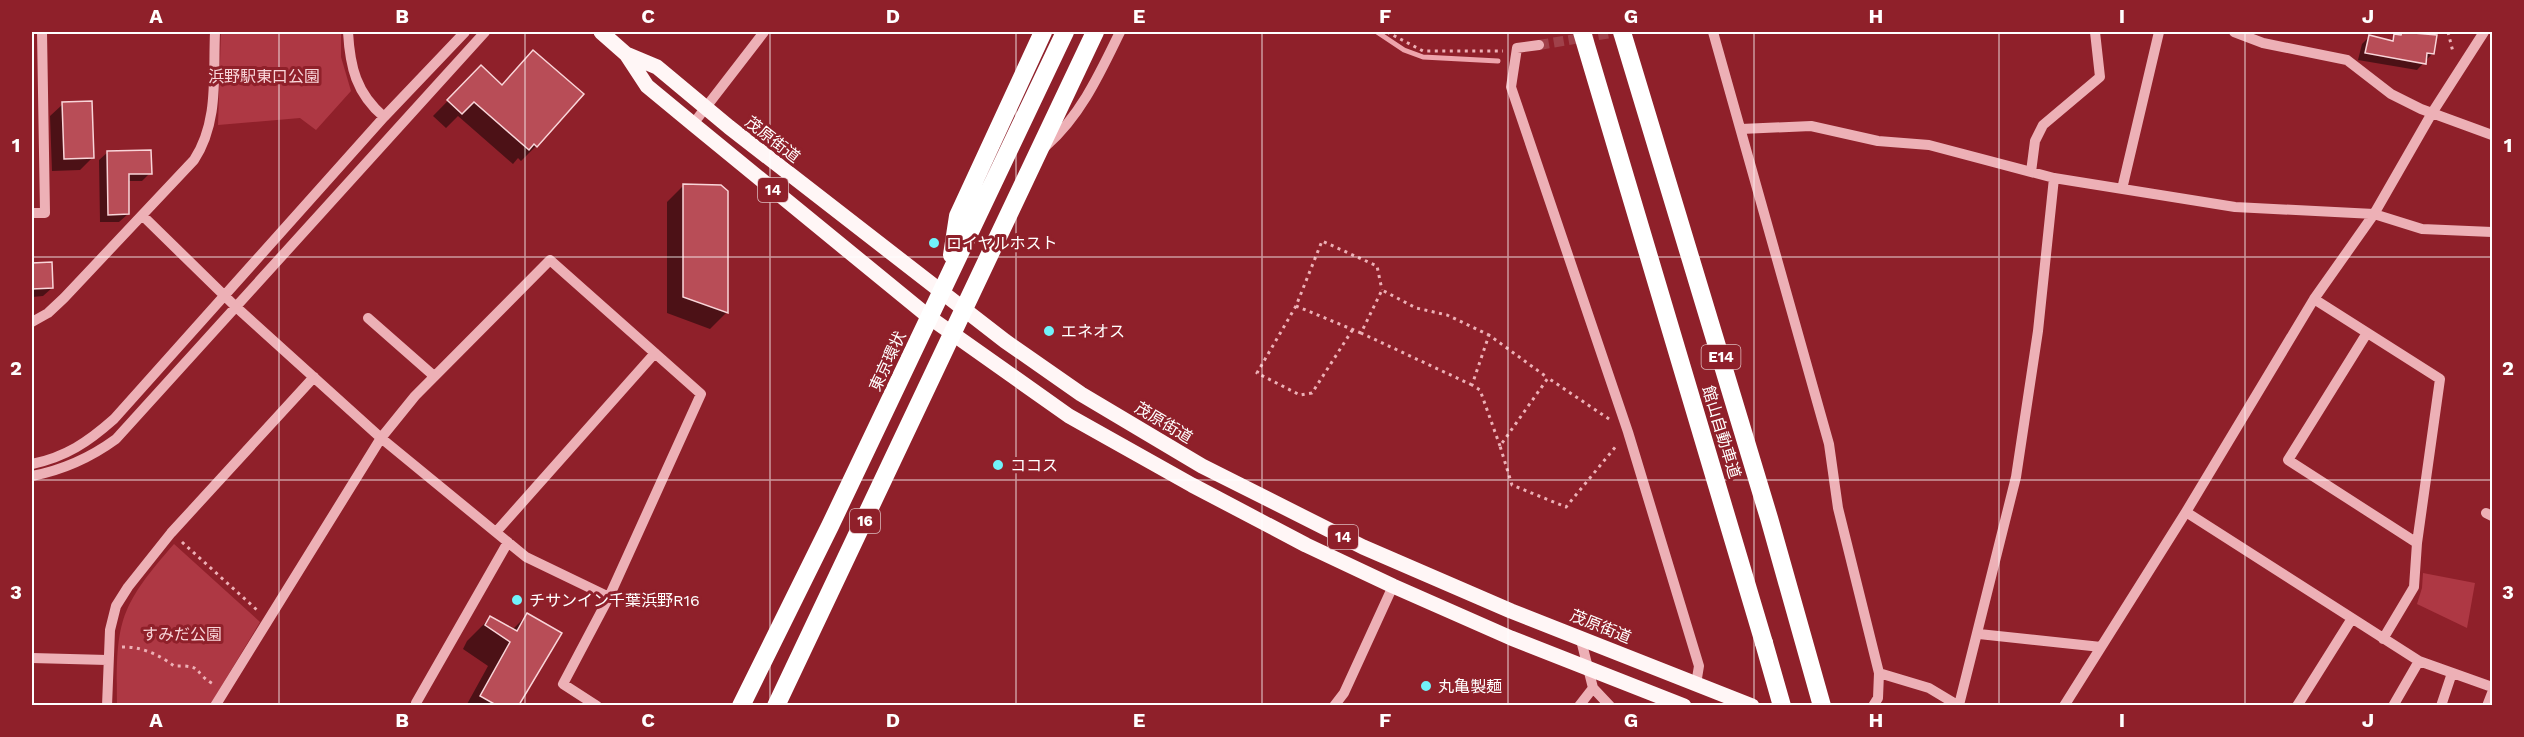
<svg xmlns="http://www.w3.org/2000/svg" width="2524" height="737" viewBox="0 0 2524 737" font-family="'Work Sans','Noto Sans JP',sans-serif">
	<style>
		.green { fill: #ae3844 }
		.shadow { fill: #0007 }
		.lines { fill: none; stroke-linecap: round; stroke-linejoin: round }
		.stream { stroke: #eea4ac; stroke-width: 5 }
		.building { fill: #b84d57; stroke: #f9d5d9; stroke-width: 1.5 }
		.minor-tunnel { stroke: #a0414a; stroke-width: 10; stroke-dasharray: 10 5; stroke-linecap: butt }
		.path { stroke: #edb0b6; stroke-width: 3; stroke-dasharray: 3 4.5; stroke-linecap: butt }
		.minor { stroke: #edb0b6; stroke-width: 10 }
		.major { stroke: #fff6f6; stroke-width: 15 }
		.highway { stroke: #fff; stroke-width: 18 }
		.highway-bridge { stroke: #fff; stroke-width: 18 }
		.grid { fill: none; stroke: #fff; stroke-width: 1.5; stroke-opacity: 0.55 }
		.poi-dot { fill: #71f2fa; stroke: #8f202a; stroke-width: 2 }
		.labels { text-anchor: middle; stroke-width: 6; stroke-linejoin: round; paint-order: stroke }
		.shield { fill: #8f202a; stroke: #ddbcbf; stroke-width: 1.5 }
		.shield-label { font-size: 15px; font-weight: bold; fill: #fff }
		.park-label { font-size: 16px; fill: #f9d5d9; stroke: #8f202a }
		.street-label { font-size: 16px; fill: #fff; stroke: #8f202a }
		.poi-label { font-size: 16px; fill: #fff; stroke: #8f202a; text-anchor: start }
		.neatline { fill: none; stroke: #fff; stroke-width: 2 }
		.grid-label { font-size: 20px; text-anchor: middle; font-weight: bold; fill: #fff }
	</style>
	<rect width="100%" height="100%" fill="#8f202a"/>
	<path class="green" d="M221,32H341V57L351,91L316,130L300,118L218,125Z
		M174,544L260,622L210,705L117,706C116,622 118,608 174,544Z
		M2423,573L2475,583L2467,628L2417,604L2422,588Z"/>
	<path class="shadow" d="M2402,32L2435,37L2433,53L2417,70L2358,60L2362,44L2370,36L2389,41Z
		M533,52L536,146L521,161L518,158L513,164L458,116L446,128L433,116L481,67L501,86Z
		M63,104L92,158L80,170L52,171L50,116Z
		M108,152L150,173L142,181H128V214L119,222H100L99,160Z
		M683,186L727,192L726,313L710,329L667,313V202Z
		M50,264L52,288L43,296L32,297V265Z
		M527,615L559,634L517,706H466L488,666L463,649L467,641L490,618L512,630Z"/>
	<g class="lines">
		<path class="stream" d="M1377,32L1404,50L1423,57L1498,61"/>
	</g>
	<path class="building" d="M2402,32L2437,35L2434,54L2427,53L2426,64L2365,53L2369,35L2393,41L2394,34L2401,35Z
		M533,50L584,94L537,147L534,144L529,150L474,102L462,114L447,100L481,65L502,85Z
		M92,101L94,158L64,159L62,102Z
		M151,150L152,174H129V214L108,215L107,151Z
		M683,184L721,185L728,191V313L683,297Z
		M52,262L53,288L32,289V263Z
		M527,613L562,633L519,705H496L480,696L510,642L485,625L490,616L517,631Z"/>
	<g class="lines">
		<path class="minor-tunnel" d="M1539,45L1617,32"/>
		<path class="path" d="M1387,32L1423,51H1503
			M2448,32L2453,52
			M1296,306L1257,373L1300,395L1312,393L1353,329
			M1361,333L1296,306L1322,241L1377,266L1382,290
			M1472,385L1361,333L1382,290L1416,308L1447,315L1489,335
			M1609,419L1548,378L1500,446L1512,485L1566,507L1617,445
			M1500,446L1480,390L1472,385L1489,335L1548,378
			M182,542L257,610
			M122,647C140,646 160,655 174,666C205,665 192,672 213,684"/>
		<path class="minor" d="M348,32C350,67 356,93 384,117
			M1713,32L1829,444L1838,508L1879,673L1878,698L1873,706
			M2234,32L2263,43L2347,60L2391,94L2421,109L2492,135
			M1539,45L1517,48L1511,87L1628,432L1699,666L1696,684
			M693,124L764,32
			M1741,129L1811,126L1878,141L1929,145L2054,178L2235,207L2374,214L2422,229L2492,232
			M1046,146C1081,115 1100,73 1120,32
			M2031,172L2035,141L2043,125L2100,77L2095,32
			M2122,189L2159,32
			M32,213H45L42,32
			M143,216L235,306L381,438L526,557L609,597
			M2314,299L2440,379L2417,543L2414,587L2383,639
			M368,318L434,376
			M32,322L48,313L64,298L194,160C219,122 213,76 215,32
			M2367,333L2288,460L2417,543
			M32,464C66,457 88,442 114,419L384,117L465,32
			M32,476C63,470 90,458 116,439L485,32
			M2186,512L2419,661L2492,687
			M2486,513L2492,516
			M496,532L655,353
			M1979,634L2101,647
			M1580,636L1593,688L1610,706
			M32,658L107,660
			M1879,673L1929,688L1959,706
			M1959,705L2016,477L2038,331L2054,178
			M107,706L110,630L116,606L128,587L171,533L314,377
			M215,706L381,438L415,396L550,260L701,394L609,597L563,684L597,706
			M417,706L416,703L508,542
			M1334,706L1344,693L1393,586
			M1579,706L1593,688
			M2064,706L2186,512L2314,299L2374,214L2432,113L2484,32
			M2297,706L2351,620
			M2393,706L2419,661
			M2441,706L2452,673
			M2487,706L2492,693"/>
		<path class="major" d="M601,32L626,54L647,86L693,124L929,317L1069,416L1192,485L1306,545L1393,586L1511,638L1684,706
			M626,54L657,67L729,127L1005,341L1081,394L1202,466L1363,547L1511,611L1752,706"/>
		<path class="highway" d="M1582,32L1764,643
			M1622,32L1769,518L1822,706
			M952,255L958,216L1043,32
			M741,706L830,526L1065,32
			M776,706L1095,32"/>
		<path class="highway-bridge" d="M1764,643L1782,706"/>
	</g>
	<path class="grid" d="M279,32V706M525,32V706M770,32V706M1016,32V706M1262,32V706M1508,32V706M1754,32V706M1999,32V706M2245,32V706M32,257H2492M32,480H2492"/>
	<g class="poi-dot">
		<circle cx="934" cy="243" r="6"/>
		<circle cx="1049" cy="331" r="6"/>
		<circle cx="998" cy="465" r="6"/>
		<circle cx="517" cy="600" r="6"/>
		<circle cx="1426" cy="686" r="6"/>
	</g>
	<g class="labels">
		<g class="shield">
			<rect x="758" y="178" width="30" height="24" rx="4.5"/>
			<rect x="1701.5" y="345" width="39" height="24" rx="4.5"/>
			<rect x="850" y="509" width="30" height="24" rx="4.5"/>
			<rect x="1328" y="525" width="30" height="24" rx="4.5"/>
		</g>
		<g class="shield-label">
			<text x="773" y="195">14</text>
			<text x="1721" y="362">E14</text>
			<text x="865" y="526">16</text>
			<text x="1343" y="542">14</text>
		</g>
		<g class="park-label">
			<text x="264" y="82">浜野駅東口公園</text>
			<text x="182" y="640">すみだ公園</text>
		</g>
		<g class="street-label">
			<text transform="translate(773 139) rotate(38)" y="6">茂原街道</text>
			<text transform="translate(887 361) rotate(-65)" y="6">東京環状</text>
			<text transform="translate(1164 422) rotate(31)" y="6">茂原街道</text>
			<text transform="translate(1722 432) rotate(73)" y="6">館山自動車道</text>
			<text transform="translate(1601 626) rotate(22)" y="6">茂原街道</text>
		</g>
		<g class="poi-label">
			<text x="946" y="249">ロイヤルホスト</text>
			<text x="1061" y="337">エネオス</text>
			<text x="1010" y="471">ココス</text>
			<text x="529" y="606">チサンイン千葉浜野R16</text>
			<text x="1438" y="692">丸亀製麺</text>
		</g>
	</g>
	<rect width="2524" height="737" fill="none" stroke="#8f202a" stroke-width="66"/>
	<rect x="33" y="33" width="2458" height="671" class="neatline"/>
	<g class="grid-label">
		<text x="156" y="23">A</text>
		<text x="402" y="23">B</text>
		<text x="648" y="23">C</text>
		<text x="893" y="23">D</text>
		<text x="1139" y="23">E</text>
		<text x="1385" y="23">F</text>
		<text x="1631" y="23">G</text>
		<text x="1876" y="23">H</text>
		<text x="2122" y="23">I</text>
		<text x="2368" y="23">J</text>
		<text x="16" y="152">1</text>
		<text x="2508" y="152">1</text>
		<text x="16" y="375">2</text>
		<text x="2508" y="375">2</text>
		<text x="16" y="599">3</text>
		<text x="2508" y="599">3</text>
		<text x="156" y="727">A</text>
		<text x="402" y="727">B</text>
		<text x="648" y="727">C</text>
		<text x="893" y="727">D</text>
		<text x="1139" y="727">E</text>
		<text x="1385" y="727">F</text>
		<text x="1631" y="727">G</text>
		<text x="1876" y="727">H</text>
		<text x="2122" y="727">I</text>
		<text x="2368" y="727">J</text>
	</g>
</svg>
